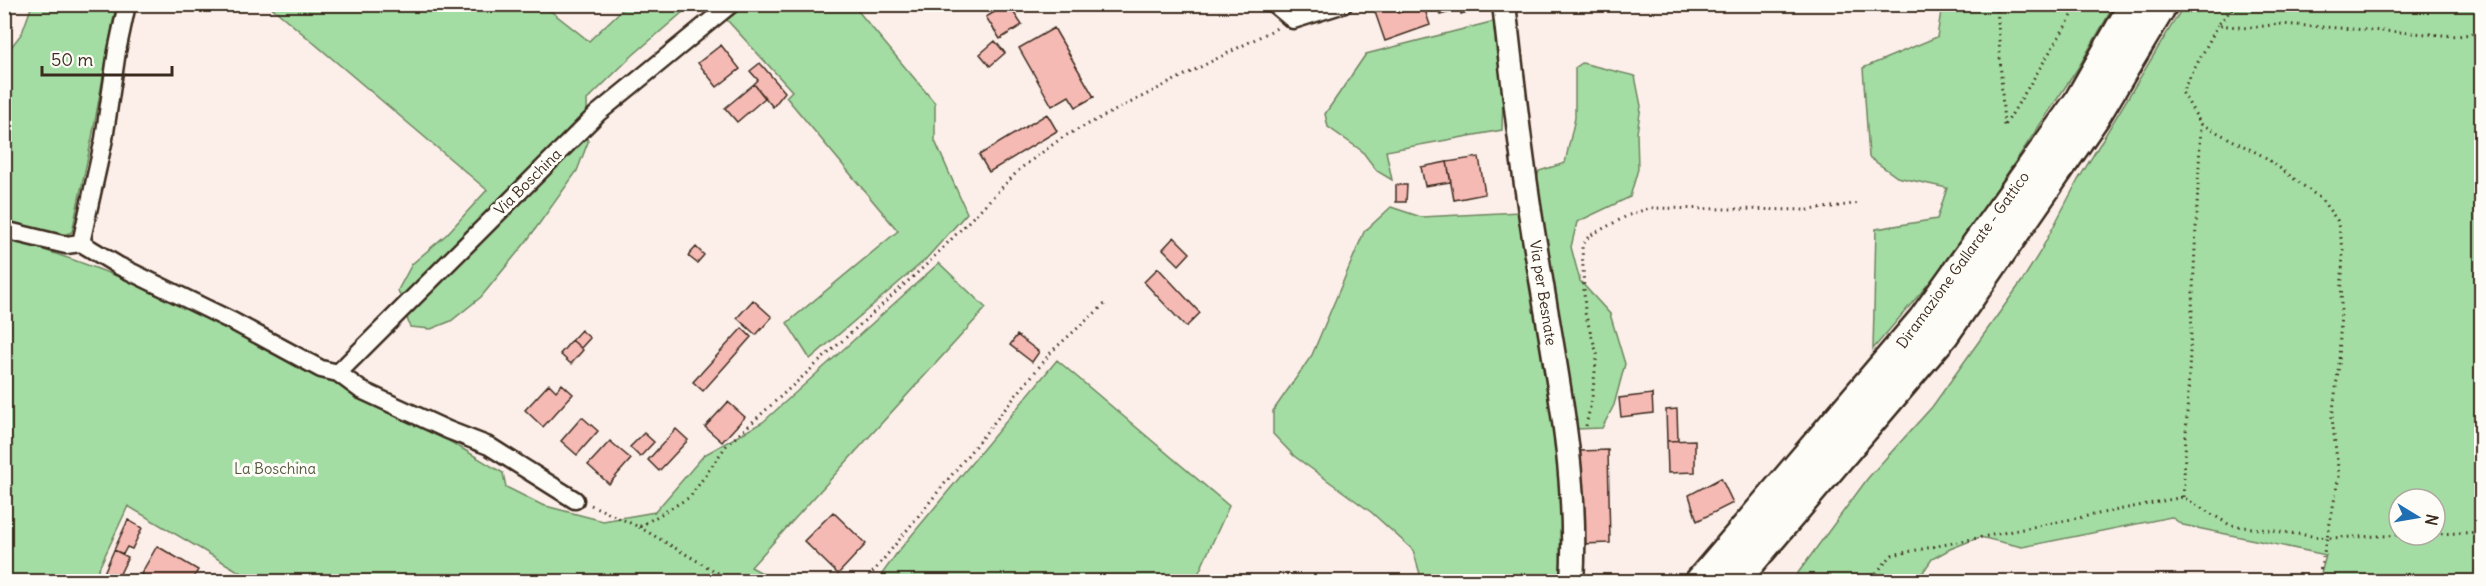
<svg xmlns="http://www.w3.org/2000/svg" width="2486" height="586" viewBox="0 0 2486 586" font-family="Delius,sans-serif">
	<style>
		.green { fill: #a3dda3; stroke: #6f8460; stroke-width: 1.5; fill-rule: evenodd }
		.building { fill: #f6bab4; stroke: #3b2a1e; stroke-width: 1.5 }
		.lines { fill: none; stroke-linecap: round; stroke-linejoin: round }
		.street-casing { stroke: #3b2a1e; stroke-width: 21 }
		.secondary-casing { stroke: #3b2a1e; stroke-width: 27 }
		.highway-casing { stroke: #3b2a1e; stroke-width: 33 }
		.path { stroke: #3b2a1e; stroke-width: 3; stroke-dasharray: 1.5 4.5; stroke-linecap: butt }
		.street { stroke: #fdfcf7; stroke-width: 16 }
		.secondary { stroke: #fdfcf7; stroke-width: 22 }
		.highway { stroke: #fdfcf7; stroke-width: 28 }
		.labels { text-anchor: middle; stroke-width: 6; stroke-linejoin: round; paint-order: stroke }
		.street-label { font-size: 15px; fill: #3b2a1e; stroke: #fdfcf7 }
		.park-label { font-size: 15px; fill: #55573f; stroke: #fdfcf7 }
	</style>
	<rect width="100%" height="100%" fill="#fcefea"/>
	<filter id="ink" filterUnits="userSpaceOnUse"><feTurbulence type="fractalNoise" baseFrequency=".0167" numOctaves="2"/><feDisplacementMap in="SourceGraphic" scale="12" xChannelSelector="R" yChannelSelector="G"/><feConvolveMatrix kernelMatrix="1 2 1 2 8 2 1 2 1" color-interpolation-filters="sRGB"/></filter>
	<g filter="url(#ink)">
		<path class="green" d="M32,5H116L92,138L72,232L60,236L5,221V55L22,33Z
			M269,5H543L589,41L627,5H691L633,55L587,100L588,142L577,171L526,242L481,297L451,321L431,329L410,327L398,290L412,264L447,234L487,190Z
			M746,5H853L935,103V141L967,213L925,260L810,359L787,323L898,231L786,97L792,91L727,20Z
			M1942,5H2114L2078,68L1952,256L1873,349L1876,229L1937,219L1947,188L1897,177L1869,157L1863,68L1937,37Z
			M2184,5H2481V581H2319L2326,555L2183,525L2171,517L2022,547L1980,537L1950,549L1932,559L1917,581H1792L1868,478L1932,407L2022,281L2040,252L2078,180ZM2399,499H2435V535H2399Z
			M1495,21L1503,92L1502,130L1386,151L1392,180L1377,171L1362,151L1328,127L1325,114L1366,54Z
			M1582,63L1635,76L1641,106L1637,133L1638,169L1630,197L1577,222L1571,247L1580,281L1610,314L1625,364L1614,405L1602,428L1576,429L1535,184L1539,171L1565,163L1575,118V68Z
			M1391,207L1421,217L1520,212L1543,342L1547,389L1566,510L1563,581H1422L1413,550L1371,512L1294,456L1273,434V411L1312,355L1364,232Z
			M4,238C136,275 256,336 374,404C392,414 413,422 432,432C456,444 479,459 503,473L506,487L542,505L603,521L655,512L704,455L763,422L939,263L986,308L751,567L762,573L760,581H255L128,506L93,581H5Z
			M1057,360L1229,506L1195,581H877L897,553Z"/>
		<path class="building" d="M1008,4L1022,25L1000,39L986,17Z
			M1423,4L1430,25L1385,41L1375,12L1395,5L1398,13Z
			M1437,4H1472L1474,10L1461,14L1460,9L1440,15Z
			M1054,28L1094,97L1076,107L1069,96L1052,106L1019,48Z
			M995,41L1005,53L990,66L980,54Z
			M721,45L740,69L717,87L698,63Z
			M760,63L785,92L773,107L754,84L758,80L750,71Z
			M754,84L765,98L737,122L725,108Z
			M1047,114L1057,131L989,172L979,155Z
			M1479,157L1485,194L1454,200L1447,162Z
			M1447,162L1451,182L1425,186L1421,167Z
			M1396,185H1407L1406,202H1396Z
			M1174,237L1190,253L1179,265L1163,249Z
			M696,247L704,255L697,263L688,256Z
			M1158,268L1200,313L1186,327L1144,282Z
			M753,300L772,317L756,335L737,318Z
			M742,328L751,337L703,391L693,382Z
			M581,330L590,338L581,348L572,340Z
			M1017,335L1039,352L1032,362L1010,345Z
			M572,340L583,350L571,364L560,354Z
			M549,384L556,391L562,384L573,394L543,427L525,410Z
			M1652,394L1653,413L1621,417L1619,398Z
			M728,402L745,417L722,442L705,427Z
			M1677,409L1678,441H1667L1666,410Z
			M582,417L598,431L577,455L561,441Z
			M676,429L688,440L659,471L648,460Z
			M644,433L654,442L640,457L630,447Z
			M1695,440V472L1668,473L1667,441Z
			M610,441L631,459L609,484L588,465Z
			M1608,450L1610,543L1582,544L1580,451Z
			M1721,478L1733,503L1697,521L1689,495Z
			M833,512L866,544L838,574L804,541Z
			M128,520L142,528L132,549L127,547L123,554L114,550Z
			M157,546L198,570L191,582H153L141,574Z
			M114,550L128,557L116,582H100Z"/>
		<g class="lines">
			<g class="street-casing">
				<path id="street" d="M1274,4L1293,20L1344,4
					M4,230L66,245L81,243L119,266L234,322L321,369L338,373L361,390L448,430L489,446L575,500
					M81,243L104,139L117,51L127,4
					M338,373L598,113L731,4"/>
			</g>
			<g class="secondary-casing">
				<path id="secondary" d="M1504,4C1514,91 1523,176 1538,261C1555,368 1579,473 1572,582"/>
			</g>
			<g class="highway-casing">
				<path id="highway" d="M1699,582L1923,319L2078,102L2134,4
					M1734,582L1944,335L2095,117L2163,4"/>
			</g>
			<path class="path" d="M1997,4L2004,127L2079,4
				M2236,4L2218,25L2248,28L2279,24L2458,36L2482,32
				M2201,124L2265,157L2321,199L2337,220L2343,247L2339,364L2332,418L2339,476L2327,538L2408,535
				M1586,426L1592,398L1597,354L1585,313L1582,246L1589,236L1627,216L1649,208L1809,210L1861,203
				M2183,497L2201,124L2182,92L2218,25
				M591,505L639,527L690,497L726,446L927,264L1021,168L1063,137L1277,28
				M639,527L725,577L740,582
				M2435,534L2482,532
				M865,582L1052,351L1106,303
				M1868,582L1892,555L2183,497L2230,525L2327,538L2318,582"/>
			<use href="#street" class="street"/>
			<use href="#secondary" class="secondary"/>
			<use href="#highway" class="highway"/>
		</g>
	</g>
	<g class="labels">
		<g class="street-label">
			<text transform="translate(528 182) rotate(-45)" y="5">Via Boschina</text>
			<text transform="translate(1963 260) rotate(-54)" y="5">Diramazione Gallarate - Gattico</text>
			<text transform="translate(1543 293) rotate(81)" y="5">Via per Besnate</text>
		</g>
		<g class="park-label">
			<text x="275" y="474">La Boschina</text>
		</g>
	</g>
	<rect width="2486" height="586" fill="none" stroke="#fdfcf7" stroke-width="24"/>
	<rect x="12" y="12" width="2462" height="562" fill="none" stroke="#3b2a1e" stroke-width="2" filter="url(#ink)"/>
	<g transform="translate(2417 517) rotate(101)"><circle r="28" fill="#fdfcf7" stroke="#afa8a0" stroke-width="1.5"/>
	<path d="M0-4.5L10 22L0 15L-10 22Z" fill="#1f6fb2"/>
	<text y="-9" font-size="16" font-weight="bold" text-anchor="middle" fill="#3b2a1e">N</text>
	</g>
	<path d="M42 66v9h130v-9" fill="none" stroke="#3b2a1e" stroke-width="3"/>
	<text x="51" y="66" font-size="18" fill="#3b2a1e" stroke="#fdfcf7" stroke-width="4.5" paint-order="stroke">50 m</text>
</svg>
